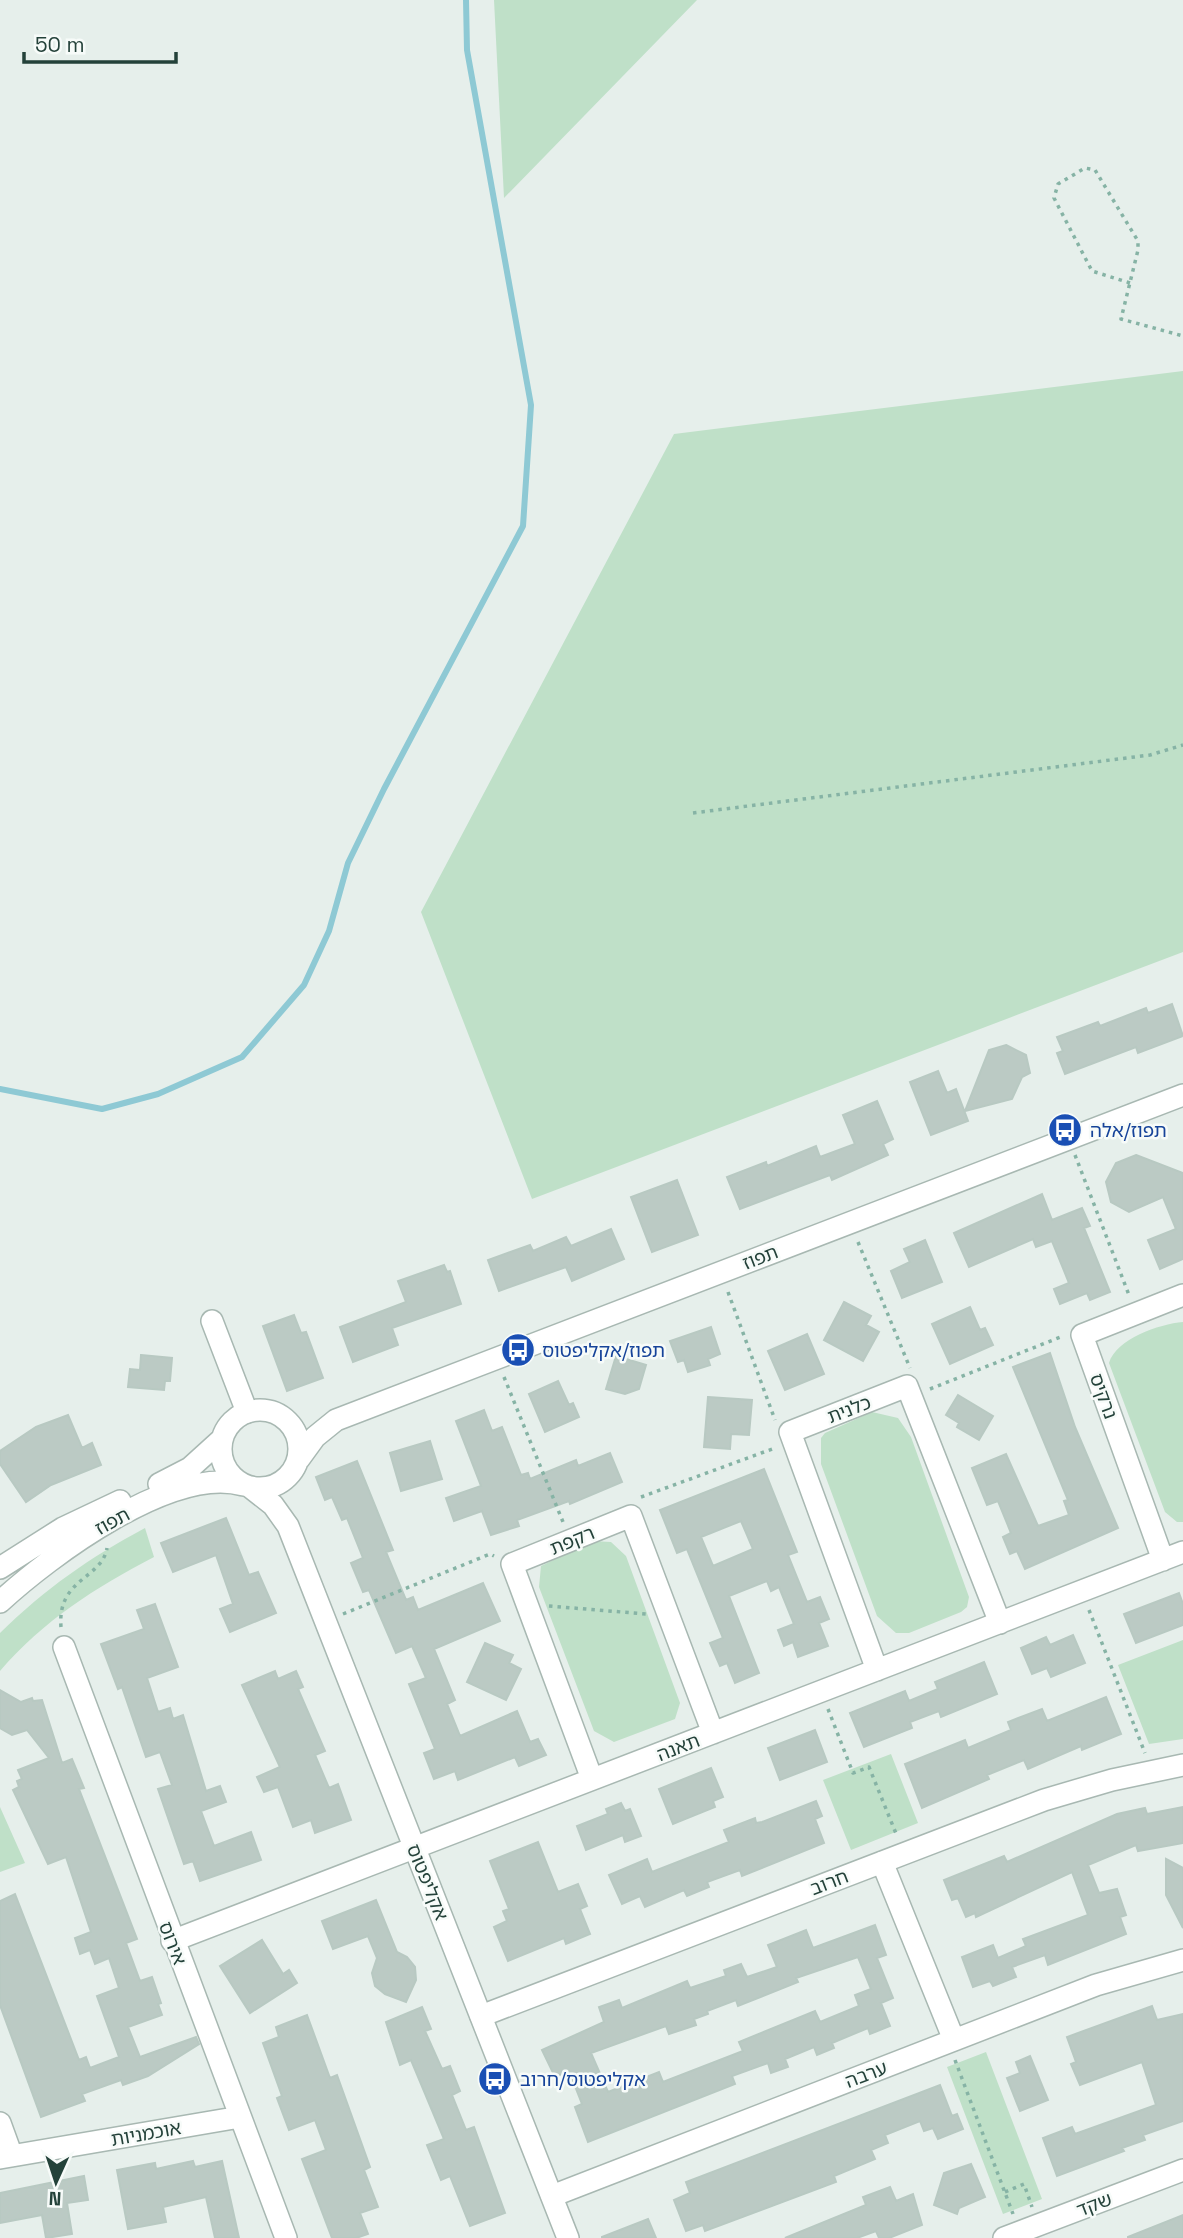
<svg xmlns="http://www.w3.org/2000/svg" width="1183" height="2238" viewBox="0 0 1183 2238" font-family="'Space Grotesk','Noto Sans Hebrew',sans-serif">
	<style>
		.green { fill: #bfe0c8 }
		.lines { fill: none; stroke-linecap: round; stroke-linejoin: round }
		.stream { stroke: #8ec9d4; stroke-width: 6 }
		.building { fill: #bbcac4; stroke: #b8c9c2; stroke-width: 2; fill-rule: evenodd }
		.minor-casing { stroke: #a8b8b2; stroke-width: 24 }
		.tertiary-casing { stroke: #a8b8b2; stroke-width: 24 }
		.path { stroke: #86b3a5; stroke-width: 3.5; stroke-dasharray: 3.5 5; stroke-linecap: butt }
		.minor { stroke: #fff; stroke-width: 21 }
		.tertiary { stroke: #fff; stroke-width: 21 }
		.labels { text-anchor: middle; stroke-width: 5; stroke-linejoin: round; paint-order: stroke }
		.transit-label { font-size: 19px; fill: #164399; stroke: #f7fbf9; text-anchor: start }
		.street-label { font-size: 19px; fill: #24423a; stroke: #f7fbf9 }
	</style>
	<rect width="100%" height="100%" fill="#e6efeb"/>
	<path class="green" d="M494,0H697L504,198Z
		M1183,371V952L532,1199L421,912L674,434Z
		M1183,1322V1522H1177L1165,1512L1109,1363C1116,1339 1159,1324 1183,1322Z
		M872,1412L898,1418L911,1437L969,1597L967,1607L961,1612L909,1633H896L877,1616L821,1464V1438L825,1433Z
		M145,1528L154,1557C96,1587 43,1621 0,1671V1633C46,1588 89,1558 145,1528Z
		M593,1541L611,1542L626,1556L680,1703L675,1719L614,1742L594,1731L539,1587L541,1566Z
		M1183,1640V1739L1149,1744L1118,1665Z
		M891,1754L918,1823L851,1850L823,1780Z
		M0,1807L25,1863L0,1872Z
		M986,2052L1042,2199L1003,2214L947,2067Z"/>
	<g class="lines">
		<path class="stream" d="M0,1089L102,1109L158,1094L242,1057L304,985L329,931L348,863L384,789L523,526L531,405L467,50L466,0"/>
	</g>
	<path class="building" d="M1172,1004L1183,1036L1138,1053L1136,1047L1065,1074L1057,1053L1063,1051L1057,1037L1098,1022L1100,1026L1146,1008L1148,1013Z
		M1006,1045L1026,1055L1030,1073L1022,1077L1012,1099L965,1111L989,1050Z
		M938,1071L947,1093L956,1089L968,1121L931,1135L910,1082Z
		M877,1101L893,1139L883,1144L888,1155L832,1180L830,1175L740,1209L727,1177L766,1162L767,1166L816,1146L820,1157L855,1144L843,1115Z
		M1136,1155L1183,1173V1259L1160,1269L1148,1240L1176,1229L1163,1197L1129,1212L1111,1202L1106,1182L1116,1163Z
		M677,1180L698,1235L652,1252L631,1197Z
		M1042,1194L1052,1220L1082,1208L1090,1226L1084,1228L1110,1292L1090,1300L1087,1293L1060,1304L1054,1289L1069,1283L1052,1241L1036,1247L1033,1239L969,1267L954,1233Z
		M611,1229L624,1259L572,1281L566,1267L499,1291L488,1260L530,1245L533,1251L566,1237L571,1246Z
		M925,1240L942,1282L902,1298L891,1271L910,1262L904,1249Z
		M444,1265L447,1272L450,1271L461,1304L392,1328L398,1345L353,1362L340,1327L406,1302L398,1281Z
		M844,1302L871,1316L866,1325L879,1332L863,1361L824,1340Z
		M970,1307L980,1330L985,1328L993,1345L950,1364L932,1324Z
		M294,1315L301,1333L306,1332L323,1378L287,1391L263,1326Z
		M711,1327L720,1354L708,1359L710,1365L688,1372L684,1360L678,1362L670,1341Z
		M807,1334L824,1374L785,1390L768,1351Z
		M1050,1353L1075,1427L1118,1528L1025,1569L1017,1551L1010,1554L1003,1537L1011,1533L998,1501L987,1505L972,1468L1006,1454L1038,1526L1069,1515L1064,1501L1068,1500L1013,1367Z
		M141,1355L172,1358L170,1381H165L164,1390L128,1387L130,1369L140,1370Z
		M616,1356L646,1365L639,1389L625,1394L606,1389Z
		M558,1381L569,1405L573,1403L579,1417L545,1432L529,1394Z
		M958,1395L993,1416L979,1440L957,1427L959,1423L946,1415Z
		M708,1397L752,1400L749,1435L731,1434L730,1449L704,1447Z
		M484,1410L492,1431L502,1427L521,1475L528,1473L530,1479L576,1460L578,1466L610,1453L622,1482L570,1504L569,1501L517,1520L519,1526L491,1535L482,1511L454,1521L446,1498L481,1486L456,1421Z
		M68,1415L82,1448L92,1443L101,1465L51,1485L26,1502L0,1464V1451L36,1427Z
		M430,1441L442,1479L401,1491L390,1453Z
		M357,1461L393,1550L386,1552L406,1600L413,1597L418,1610L483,1583L500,1621L434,1649L455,1700L447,1704L460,1736L517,1711L530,1742L538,1739L546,1755L519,1766L515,1757L458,1780L455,1771L434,1779L424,1753L435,1749L409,1684L426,1678L412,1646L396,1653L369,1590L363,1592L351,1563L363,1558L347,1518L342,1520L332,1497L325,1500L316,1477Z
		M764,1469L797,1552L788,1555L807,1602L820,1597L829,1619L819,1623L828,1646L798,1657L793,1642L784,1646L778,1630L794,1624L779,1587L771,1591L767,1581L729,1596L759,1673L735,1683L727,1663L720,1666L710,1643L723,1638L687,1549L677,1553L660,1510ZM741,1521L753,1549L713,1566L701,1537Z
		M226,1518L249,1575L258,1572L276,1613L230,1632L220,1609L233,1604L216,1555L173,1572L161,1543Z
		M1179,1593L1183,1604V1625L1136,1643L1124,1614Z
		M155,1604L178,1667L147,1678L158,1712L170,1708L173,1719L183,1715L206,1791L220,1786L226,1802L201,1811L214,1846L251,1832L261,1860L200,1881L193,1861L184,1864L158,1789L172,1785L160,1752L146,1757L122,1687L118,1689L101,1644L144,1629L137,1610Z
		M1073,1635L1085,1663L1051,1677L1047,1668L1032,1674L1021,1648L1046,1637L1050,1645Z
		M485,1643L513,1655L509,1663L521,1669L506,1700L467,1682Z
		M984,1662L997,1694L941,1717L939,1711L910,1722L912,1728L864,1747L850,1713L905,1691L909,1701L938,1689L935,1682Z
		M275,1671L278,1679L296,1671L303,1687L298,1689L325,1751L315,1755L329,1788L338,1784L351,1820L315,1833L311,1820L293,1827L278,1787L264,1792L257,1777L280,1767L242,1685Z
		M0,1690L21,1702L32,1698L33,1701L42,1700L62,1763L72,1759L84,1788L79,1789L137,1939L126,1943L140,1981L152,1977L161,2003L158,2004L162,2015L128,2027L140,2057L196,2037L199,2044L148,2076L123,2085L121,2080L82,2094L85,2101L41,2117L0,2005V1901L15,1894L79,2060L86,2057L90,2068L119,2057L97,1996L119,1988L109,1958L95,1964L90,1950L80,1954L75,1938L91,1932L66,1857L48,1864L13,1790L19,1787L17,1781L22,1779L18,1770L49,1758L27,1730L12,1735L0,1728Z
		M1106,1697L1121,1734L1082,1750L1081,1746L1028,1769L1024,1760L987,1775L989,1779L922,1808L905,1764L965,1740L968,1748L1011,1730L1008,1722L1042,1709L1047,1721Z
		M815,1730L827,1762L780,1780L768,1748Z
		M711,1768L723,1797L713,1801L715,1807L673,1824L659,1789Z
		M816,1801L822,1816L815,1819L824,1843L742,1876L740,1870L707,1882L709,1887L687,1896L684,1890L645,1907L640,1896L622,1904L609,1875L647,1859L652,1872L729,1842L724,1830L755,1818L756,1823L762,1822Z
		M621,1803L625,1811L630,1809L641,1836L625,1842L623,1835L586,1850L577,1826L608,1814L606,1809Z
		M1183,1807V1843L1138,1851L1136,1845L1088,1865L1099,1893L1117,1889L1126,1915L1120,1917L1126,1934L1048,1965L1045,1955L1012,1967L1016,1977L993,1986L990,1981L973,1987L962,1957L993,1945L998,1958L1026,1946L1023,1939L1088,1915L1072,1872L976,1917L975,1913L966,1917L958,1898L952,1900L944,1880L1004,1856L1007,1862L1117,1814L1145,1808L1147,1814Z
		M538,1842L558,1892L578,1884L587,1906L580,1909L590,1934L566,1944L564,1938L508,1961L494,1927L507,1921L503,1911L509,1909L490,1861Z
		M1166,1859L1183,1868V1928L1166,1895Z
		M376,1900L397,1952L407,1957L415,1967L416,1980L406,2002L385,1994L375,1986L372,1973L377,1958L368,1936L333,1949L322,1921Z
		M875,1925L886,1955L877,1958L893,1998L881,2003L890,2026L870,2034L868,2028L832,2043L834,2048L817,2055L814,2047L785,2059L788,2067L771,2073L768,2063L732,2076L735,2084L588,2142L575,2107L582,2104L569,2071L555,2077L542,2050L604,2022L599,2007L619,2000L622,2008L687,1981L690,1988L726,1976L724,1970L741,1964L747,1977L777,1967L768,1945L806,1930L813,1948ZM858,1957L871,1989L855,1995L859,2006L820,2022L815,2011L739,2042L743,2051L663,2082L659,2072L608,2092L591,2053L666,2026L669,2034L696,2025L694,2019L708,2014L707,2011L736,2000L738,2006L798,1982L796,1978Z
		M262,1940L283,1974L289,1970L297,1983L250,2013L220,1966Z
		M1152,2006L1157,2020L1183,2014V2121L1143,2135L1145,2140L1122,2148L1124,2151L1057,2176L1043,2138L1072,2127L1075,2134L1156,2105L1142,2062L1080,2085L1071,2064L1076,2062L1067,2037Z
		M422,2007L431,2029L425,2031L442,2069L450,2066L460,2091L452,2095L466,2130L474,2127L505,2213L470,2226L450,2176L441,2180L427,2145L444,2139L411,2060L400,2065L386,2022Z
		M307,2015L330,2078L337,2075L370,2167L364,2170L378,2207L360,2213L368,2234L356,2238H332L302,2159L326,2150L315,2120L289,2130L277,2098L282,2096L263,2043L279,2037L276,2027Z
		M1030,2056L1048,2100L1020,2111L1007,2078L1020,2073L1016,2062Z
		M940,2085L952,2116L957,2114L963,2129L938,2139L933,2128L924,2131L920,2121L885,2135L888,2143L871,2150L875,2159L834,2176L836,2182L705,2231L703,2225L686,2231L674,2200L690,2193L686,2182Z
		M193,2161L195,2167L222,2161L239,2238H215L206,2197L163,2207L166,2222L128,2229L117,2170L155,2163L156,2169Z
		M971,2164L985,2197L959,2208L957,2214L934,2205L944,2173Z
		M84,2176L88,2200L67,2203L72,2234L46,2238L42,2215L0,2223V2193Z
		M890,2187L896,2201L913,2194L922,2225L889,2238H879L876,2231L857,2238H785L866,2205L863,2197Z
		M1183,2215V2238H1128V2237Z
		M648,2219L656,2238H602V2237Z"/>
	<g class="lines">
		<g class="minor-casing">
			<path id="minor" d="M212,1321L247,1412
				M1163,1560L1082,1335L1183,1295
				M64,1647L286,2238
				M877,1670L790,1432L907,1386L1000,1623
				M592,1779L512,1564L631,1516L713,1733
				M882,1862L954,2040
				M172,1941L1183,1552
				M481,2016L1044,1800L1112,1780L1183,1765
				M0,2123L12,2156
				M0,2158L240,2117
				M552,2196L1096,1985L1183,1960
				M1004,2238L1183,2170"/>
		</g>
		<g class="tertiary-casing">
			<path id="tertiary" d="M221 1449a39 39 0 1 1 78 0a39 39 0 1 1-78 0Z
				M299,1459L315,1437L336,1420L1183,1095
				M159,1484L190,1468L222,1439
				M250,1487L273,1505L288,1526L568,2238
				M0,1568L63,1528L120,1501
				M0,1602C50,1556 172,1465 243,1485"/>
		</g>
		<path class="path" d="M1130,283L1092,271L1054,198L1058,184L1085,168L1095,170L1138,241V250L1121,319L1183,336
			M693,813L1150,755L1183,745
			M1075,1155L1129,1295
			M858,1242L910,1368
			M728,1292L775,1420
			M504,1377L563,1522
			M930,1389L1063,1336
			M641,1497L775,1448
			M549,1606L646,1614
			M1089,1610L1145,1753
			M343,1614L490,1554L494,1556
			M61,1627C57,1578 102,1579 107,1548
			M828,1709L853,1773L869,1767L897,1836
			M955,2060L1013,2214
			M1005,2192L1024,2184L1032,2207"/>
		<use href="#minor" class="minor"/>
		<use href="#tertiary" class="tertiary"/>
	</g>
	<defs>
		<g id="bus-disc" transform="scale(1.75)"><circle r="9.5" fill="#1a4fb4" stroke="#f7fbf9"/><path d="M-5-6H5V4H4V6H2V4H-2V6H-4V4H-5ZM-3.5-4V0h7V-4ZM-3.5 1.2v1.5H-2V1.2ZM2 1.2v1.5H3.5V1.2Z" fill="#fff"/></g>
	</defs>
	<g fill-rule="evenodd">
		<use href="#bus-disc" x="1065" y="1130"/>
		<use href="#bus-disc" x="518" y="1350"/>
		<use href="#bus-disc" x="495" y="2079"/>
	</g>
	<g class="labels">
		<g class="transit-label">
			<text x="1090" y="1137">תפוז/אלה</text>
			<text x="542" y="1357">תפוז/אקליפטוס</text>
			<text x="520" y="2086">אקליפטוס/חרוב</text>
		</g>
		<g class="street-label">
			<text transform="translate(760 1257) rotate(-21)" y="7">תפוז</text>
			<text transform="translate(1104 1396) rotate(70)" y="7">נרקיס</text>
			<text transform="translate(849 1409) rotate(-21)" y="7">כלנית</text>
			<text transform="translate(112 1521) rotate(-28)" y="7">תפוז</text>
			<text transform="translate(572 1540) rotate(-22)" y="7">רקפת</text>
			<text transform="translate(678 1747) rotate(-21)" y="7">תאנה</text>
			<text transform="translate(428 1882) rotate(68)" y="7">אקליפטוס</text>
			<text transform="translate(829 1882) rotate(-21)" y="7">חרוב</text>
			<text transform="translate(173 1943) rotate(69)" y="7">אירוס</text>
			<text transform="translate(866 2074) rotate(-21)" y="7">ערבה</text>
			<text transform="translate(146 2133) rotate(-10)" y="7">אוכמניות</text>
			<text transform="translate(1094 2204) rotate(-21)" y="7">שקד</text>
		</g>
	</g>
	<g transform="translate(56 2182) rotate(183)" stroke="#f7fbf9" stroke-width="5" paint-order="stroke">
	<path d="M0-5L12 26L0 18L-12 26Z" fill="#24423a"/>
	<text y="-10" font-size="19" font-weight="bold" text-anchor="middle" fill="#24423a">N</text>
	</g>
	<path d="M24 52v10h152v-10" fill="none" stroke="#24423a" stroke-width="3.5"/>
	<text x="35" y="52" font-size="21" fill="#24423a" stroke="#f7fbf9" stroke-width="5" paint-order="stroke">50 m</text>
</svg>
